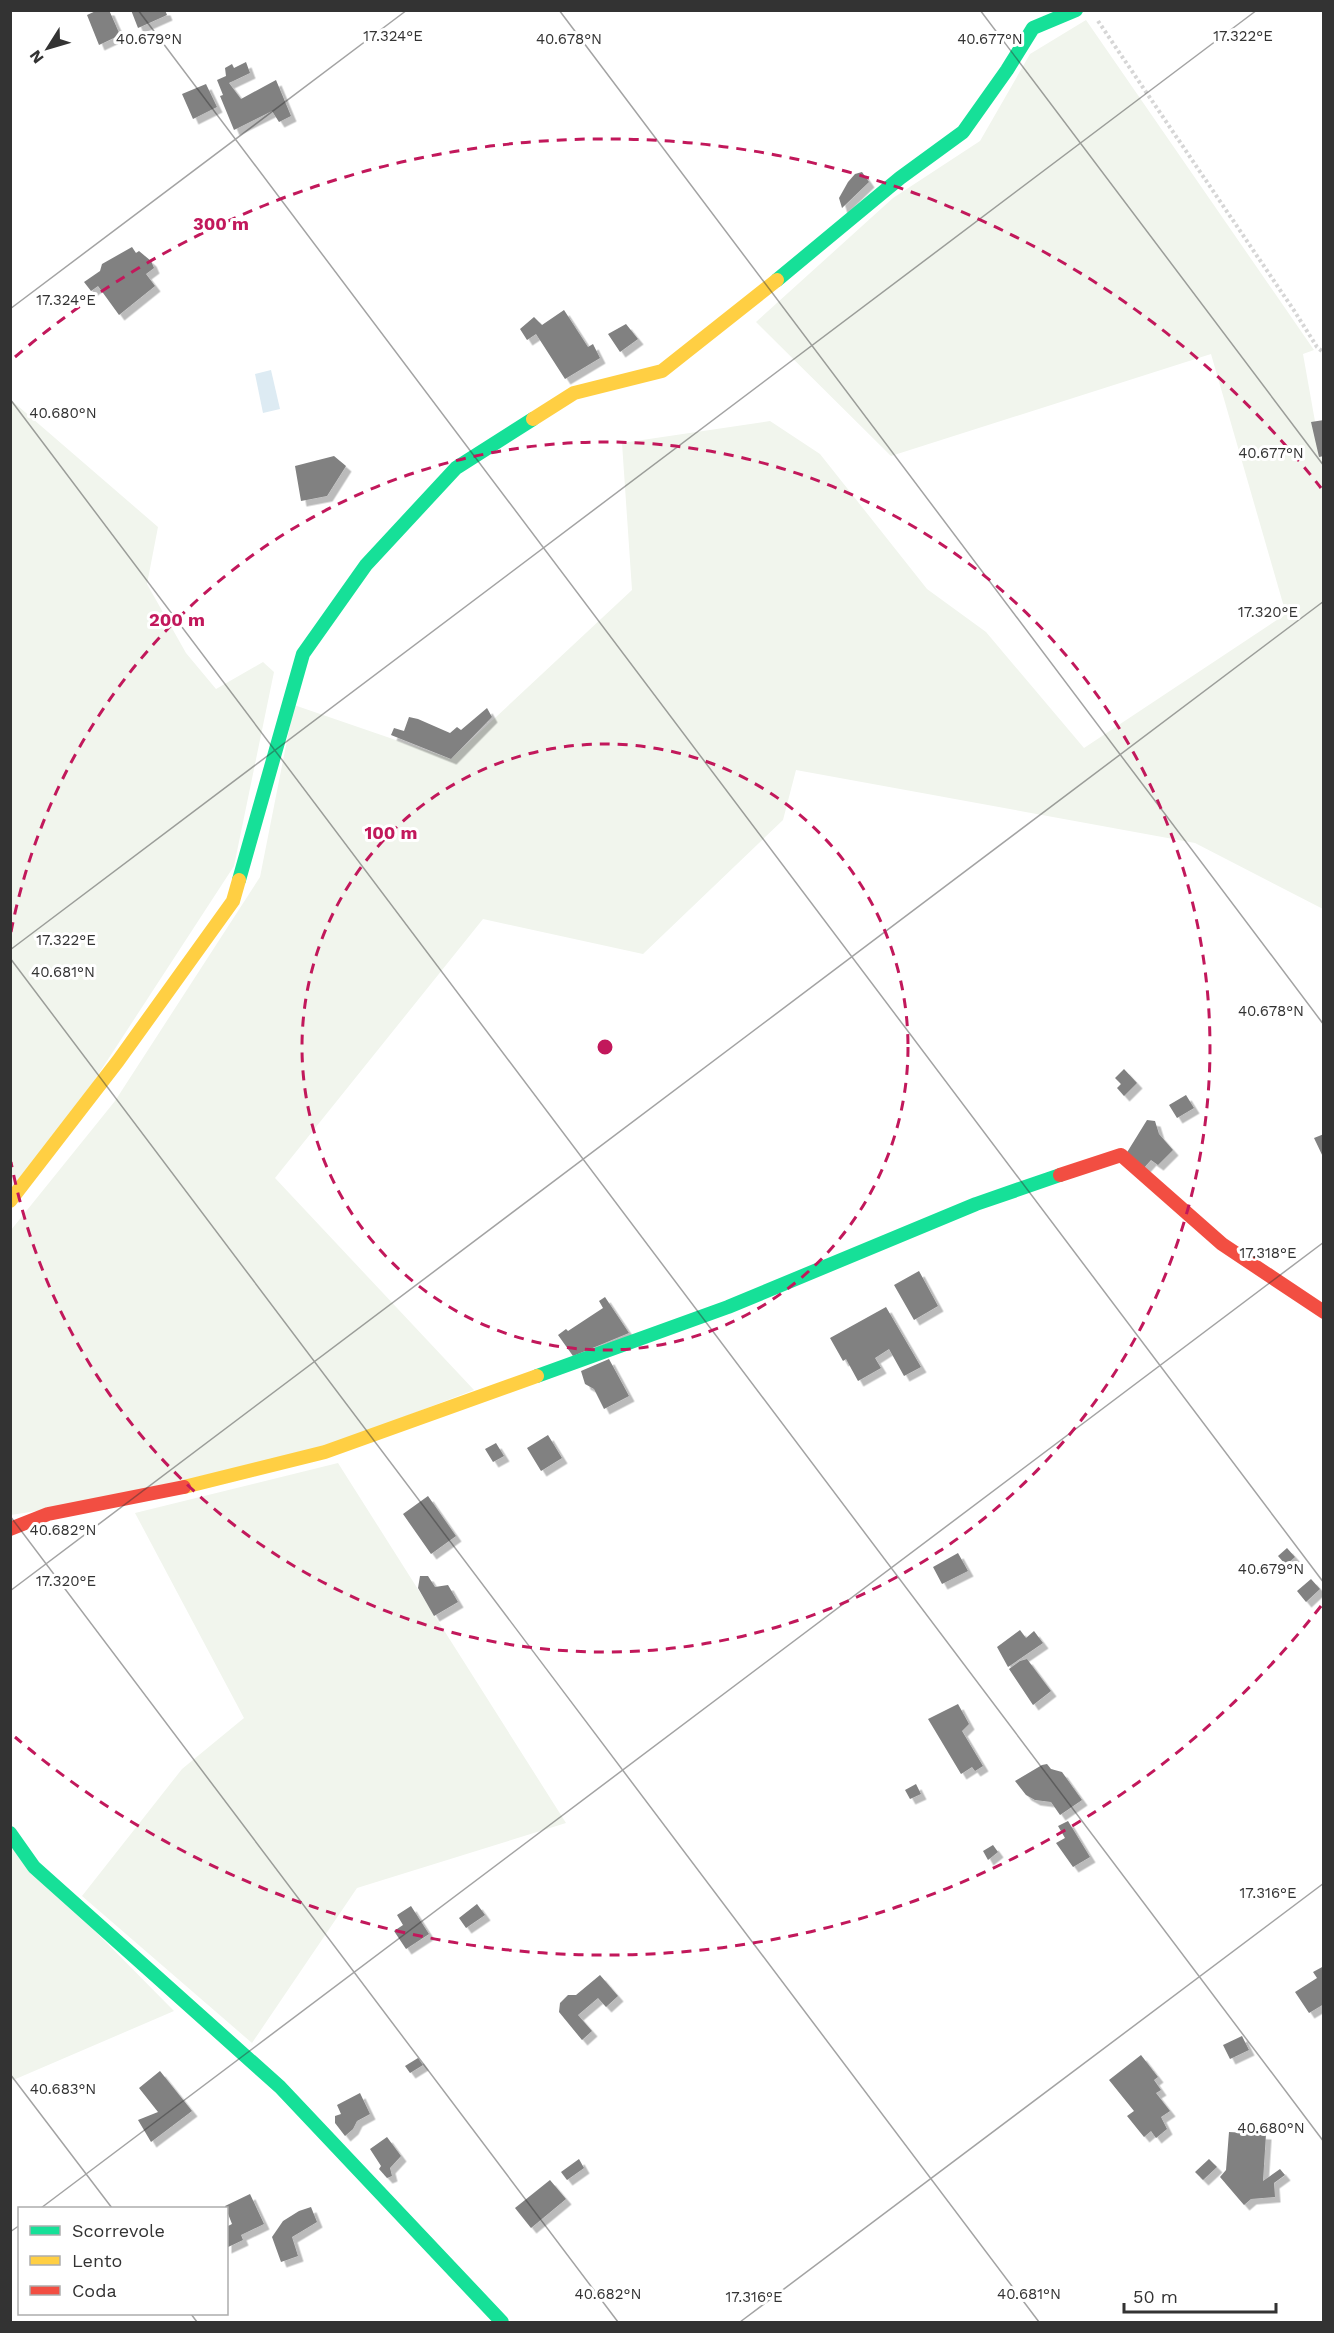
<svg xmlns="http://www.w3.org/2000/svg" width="1334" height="2333" viewBox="0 0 1334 2333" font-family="'Work Sans',sans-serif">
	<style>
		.green { fill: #f1f5ed }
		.water { fill: #ddebf3 }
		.building { fill: #818181; filter: url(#shadow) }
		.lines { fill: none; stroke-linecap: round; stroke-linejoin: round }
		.path { stroke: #d6d6d6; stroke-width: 4; stroke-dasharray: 3 3; stroke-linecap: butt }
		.fast { stroke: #16e098; stroke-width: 14 }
		.slow { stroke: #ffcf43; stroke-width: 14 }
		.jam { stroke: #f24e42; stroke-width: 14 }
		.ticks { fill: none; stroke: #333; stroke-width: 1.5; stroke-opacity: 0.45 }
		.ring { fill: none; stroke: #c2185b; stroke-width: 3; stroke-dasharray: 10 8 }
		.ticks-label { font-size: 15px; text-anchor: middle; fill: #333; stroke: #fff; stroke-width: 6; stroke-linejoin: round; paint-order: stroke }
		.centre { fill: #c2185b; stroke: #fff; stroke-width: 3 }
		.ring-label { font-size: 18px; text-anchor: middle; font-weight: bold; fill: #c2185b; stroke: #fff; stroke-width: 6; stroke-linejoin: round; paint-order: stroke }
	</style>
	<defs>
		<filter id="shadow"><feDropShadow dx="5.5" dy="5.5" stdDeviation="0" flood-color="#0004"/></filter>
	</defs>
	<rect width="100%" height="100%" fill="#fff"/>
	<path class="green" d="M1086,20L1314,350L1303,354L1324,472L1323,909L1195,843L796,770L783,820L643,954L483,919L275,1178L474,1390L245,1478L11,1515V1230L115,1101L260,877L294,705L451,759L632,590L622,443L770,421L820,454L927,589L986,632L1084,748L1286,614L1211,354L891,456L756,322L893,198L980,141L1030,54Z
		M11,400L158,527L147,584L186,653L216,689L263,662L274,672L234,866L92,1084L11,1190Z
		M338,1463L566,1823L357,1888L252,2043L82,1896L182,1769L244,1718L135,1513Z
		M10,1845L174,2011L11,2081H10Z"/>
	<path class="water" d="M271,370L280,409L263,413L255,374Z"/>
	<path class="building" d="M98,10H109L120,35L99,45L87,15Z
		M131,10H165L167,15L138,28Z
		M246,62L250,73L229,83L241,99L276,80L291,116L279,122L272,111L234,130L220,96L223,95L217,80L226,76L225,68L232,64L234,68Z
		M206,84L217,107L193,119L182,94Z
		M862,172L869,182L842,208L839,198L848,182L855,174Z
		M132,247L136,253L139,251L151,261L154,268L146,274L155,286L119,315L98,286L91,291L84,282L100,271L102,264Z
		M564,310L588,347L593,344L600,358L565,379L536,334L527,340L520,329L534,317L542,325Z
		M626,324L638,339L620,352L608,334Z
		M1324,420V456L1319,457L1311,422Z
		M334,456L346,466L327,496L301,501L295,466Z
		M487,708L492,717L451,759L391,735L394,728L404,731L409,717L418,719L450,733L457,727L461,730Z
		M1124,1069L1137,1083L1124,1096L1117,1088L1121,1084L1115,1078Z
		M1186,1095L1194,1108L1177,1118L1169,1105Z
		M1147,1120L1155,1121L1159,1134L1173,1150L1158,1165L1151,1160L1143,1169L1126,1154Z
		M1324,1134V1159L1314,1138Z
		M919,1271L938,1306L914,1320L894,1285Z
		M605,1297L629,1333L573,1356L558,1335L566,1329L568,1331L603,1308L599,1301Z
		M886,1307L921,1367L904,1376L889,1349L875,1358L881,1368L858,1381L846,1359L843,1361L830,1338Z
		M609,1359L629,1396L604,1409L594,1389L585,1384L581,1371Z
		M548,1435L562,1458L541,1471L527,1448Z
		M496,1443L504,1456L493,1462L485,1449Z
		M428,1496L456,1536L431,1554L403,1514Z
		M1287,1548L1295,1557L1286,1565L1278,1556Z
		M958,1553L968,1571L942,1584L933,1567Z
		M420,1576H428L435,1587L448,1585L458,1602L434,1616L418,1588Z
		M1311,1579L1320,1589L1306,1602L1297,1591Z
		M1020,1630L1026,1638L1034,1631L1043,1643L1008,1667L997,1647Z
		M1027,1659L1051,1691L1033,1705L1009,1669L1020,1661Z
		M958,1704L969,1724L962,1731L983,1766L975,1771L972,1767L961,1774L928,1719Z
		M1047,1764L1051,1769L1062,1772L1082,1800L1060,1815L1051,1802L1035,1800L1026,1795L1015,1781L1042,1765Z
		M916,1784L921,1794L910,1799L905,1790Z
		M1068,1821L1090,1857L1073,1867L1056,1843L1065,1838L1058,1826Z
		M993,1845L998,1852L988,1860L983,1851Z
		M477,1904L485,1915L466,1928L459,1918Z
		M411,1906L429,1934L406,1949L394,1931L403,1925L397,1915Z
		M1324,1966V2004L1309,2013L1295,1992L1317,1978L1313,1972Z
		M600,1975L618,1996L606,2007L598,1998L578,2015L592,2031L582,2040L559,2012L560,2003L568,1995H576Z
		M1242,2036L1249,2050L1230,2059L1223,2045Z
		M1141,2055L1158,2077L1154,2080L1161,2090L1156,2093L1170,2111L1161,2117L1167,2129L1156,2138L1151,2131L1144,2137L1127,2116L1134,2111L1109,2080Z
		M418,2058L423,2065L410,2073L405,2066Z
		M160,2071L192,2111L151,2142L138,2120L158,2112L139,2088Z
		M360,2093L370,2114L357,2121L353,2129L345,2136L335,2123V2116L341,2114L337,2105Z
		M1229,2132L1266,2134L1263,2181L1280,2169L1285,2175L1274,2183L1275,2197L1251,2199L1244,2205L1220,2177L1226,2170Z
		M387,2137L401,2156L390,2168L392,2176L387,2178L379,2169L381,2166L370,2149Z
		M579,2159L584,2168L567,2180L561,2172Z
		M1209,2159L1217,2167L1203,2180L1195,2172Z
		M550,2180L566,2199L531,2228L515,2208Z
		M250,2194L264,2224L241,2235L243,2240L226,2248V2227L232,2224L225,2206Z
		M311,2207L317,2222L292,2237L298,2256L281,2262L272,2237L283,2221L299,2211Z"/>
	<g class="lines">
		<path class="path" d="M1098,21L1295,312L1317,347L1324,353"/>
		<path class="fast" d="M777,280L900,178L963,132L1007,70L1033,28L1076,10
			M239,880L303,654L366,565L456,468L533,419
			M537,1376L728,1307L976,1204L1060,1175
			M10,1833L34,1867L280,2087L502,2322"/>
		<path class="slow" d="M533,419L574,393L662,371L777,280
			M10,1201L118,1061L233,901L239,880
			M184,1487L325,1452L537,1376"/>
		<path class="jam" d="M1060,1175L1121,1155L1222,1244L1324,1312
			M10,1529L48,1514L184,1487"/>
	</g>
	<path class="ticks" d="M138,10L1324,1583M559,10L1324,1025M980,10L1324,466M10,309L407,10M10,399L1324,2142M10,950L1257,10M10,958L1039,2322M10,1516L618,2322M10,1591L1324,601M10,2074L112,2208M41,2208L1324,1242M10,2232L20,2225M191,2314L197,2322M740,2322L1324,1883"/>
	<g class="ring">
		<circle cx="605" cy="1047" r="303"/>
		<path d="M11 932A605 605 0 1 1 11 1162"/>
		<path d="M1321 1606A908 908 0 0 1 15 1737M15 357A908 908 0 0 1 1321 488"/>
	</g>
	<g class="ticks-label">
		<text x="393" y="41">17.324°E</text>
		<text x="1243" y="41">17.322°E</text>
		<text x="149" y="44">40.679°N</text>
		<text x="569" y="44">40.678°N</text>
		<text x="990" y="44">40.677°N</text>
		<text x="66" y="305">17.324°E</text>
		<text x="63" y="418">40.680°N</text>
		<text x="1271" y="458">40.677°N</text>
		<text x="1268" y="617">17.320°E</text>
		<text x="66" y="945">17.322°E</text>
		<text x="63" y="977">40.681°N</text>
		<text x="1271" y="1016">40.678°N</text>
		<text x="1268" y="1258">17.318°E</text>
		<text x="63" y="1535">40.682°N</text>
		<text x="1271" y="1574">40.679°N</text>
		<text x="66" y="1586">17.320°E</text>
		<text x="1268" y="1898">17.316°E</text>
		<text x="63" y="2094">40.683°N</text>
		<text x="1271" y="2133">40.680°N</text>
		<text x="608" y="2299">40.682°N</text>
		<text x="1029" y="2299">40.681°N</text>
		<text x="754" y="2302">17.316°E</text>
	</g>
	<circle cx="605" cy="1047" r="9" class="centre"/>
	<g class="ring-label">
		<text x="221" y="230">300 m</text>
		<text x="177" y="626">200 m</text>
		<text x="391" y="839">100 m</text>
	</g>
	<rect width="1334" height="2333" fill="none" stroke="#333333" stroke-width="24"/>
	<rect x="18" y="2207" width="210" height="108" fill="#ffffff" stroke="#adadad" stroke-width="1.5"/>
	<rect x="30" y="2226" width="30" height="9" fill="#16e098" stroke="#adadad" stroke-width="1.5"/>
	<text x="72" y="2237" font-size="18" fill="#333333">Scorrevole</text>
	<rect x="30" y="2256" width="30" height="9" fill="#ffcf43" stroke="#adadad" stroke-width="1.5"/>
	<text x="72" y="2267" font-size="18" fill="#333333">Lento</text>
	<rect x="30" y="2286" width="30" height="9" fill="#f24e42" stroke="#adadad" stroke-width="1.5"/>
	<text x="72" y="2297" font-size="18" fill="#333333">Coda</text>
	<g transform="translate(48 48) rotate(233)" stroke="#ffffff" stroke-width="4.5" paint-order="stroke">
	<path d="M0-4.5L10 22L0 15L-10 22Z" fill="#333333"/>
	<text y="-9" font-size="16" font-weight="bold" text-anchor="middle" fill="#333333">N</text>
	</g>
	<path d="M1124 2303v9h152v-9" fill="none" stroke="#333333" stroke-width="3"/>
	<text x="1133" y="2303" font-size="18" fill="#333333" stroke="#ffffff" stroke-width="4.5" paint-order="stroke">50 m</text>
</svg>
